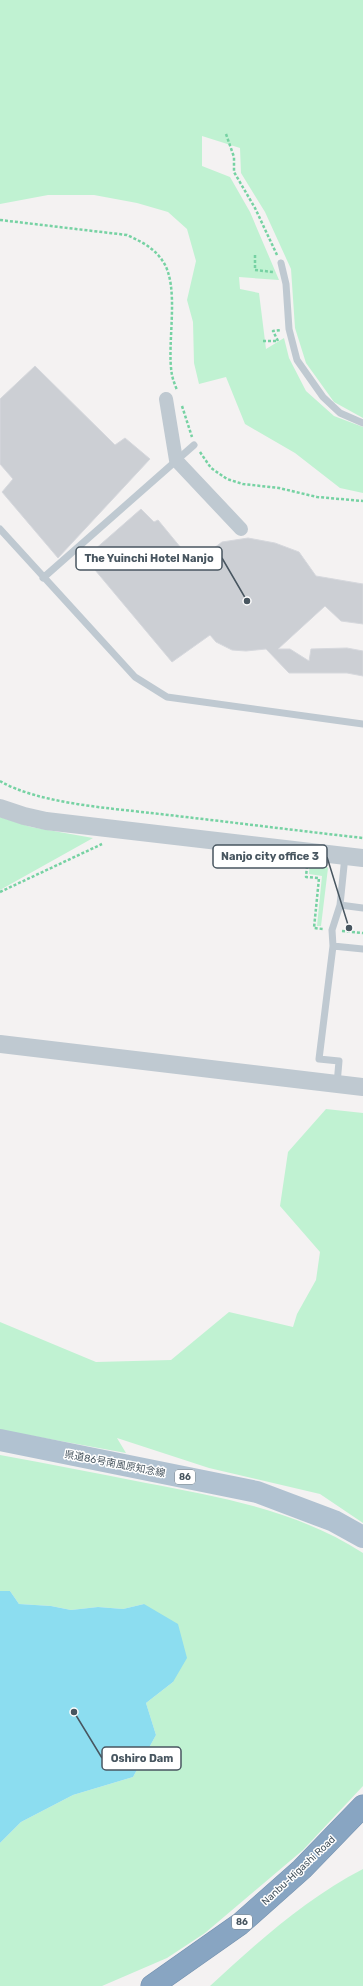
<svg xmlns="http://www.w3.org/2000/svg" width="363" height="1986" viewBox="0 0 363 1986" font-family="Rubik,'Noto Sans JP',sans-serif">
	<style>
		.green { fill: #c0f2d2 }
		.water { fill: #8cddf0 }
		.building { fill: #cccfd4; stroke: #d6d8dd }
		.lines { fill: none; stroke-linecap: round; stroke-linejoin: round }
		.motorway-casing { stroke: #7390ae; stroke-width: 23 }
		.path { stroke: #76d2a3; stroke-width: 2.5; stroke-dasharray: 3 2; stroke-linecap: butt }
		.service { stroke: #bfc9d1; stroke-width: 7 }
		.minor { stroke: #bfc9d1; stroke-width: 14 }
		.tertiary { stroke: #bfc9d1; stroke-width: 18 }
		.primary { stroke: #b1c2d1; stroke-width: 22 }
		.motorway { stroke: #88a5c2; stroke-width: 22 }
		.labels { text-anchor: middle; stroke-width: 3; stroke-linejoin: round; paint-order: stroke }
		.shield { fill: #fff; stroke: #7f8990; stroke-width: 1 }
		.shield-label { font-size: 9px; font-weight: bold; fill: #485660 }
		.street-label { font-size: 10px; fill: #485660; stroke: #fff }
		.leader { fill: none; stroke: #485660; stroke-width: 1.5 }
		.callout-dot { fill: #485660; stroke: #fff; stroke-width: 1.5 }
		.callout { fill: #fff; stroke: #485660; stroke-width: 1.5 }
		.callout-label { font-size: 11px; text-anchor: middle; font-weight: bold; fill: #485660 }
	</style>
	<rect width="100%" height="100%" fill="#f4f2f2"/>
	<path class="green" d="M0,0H363V418L334,402L306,363L295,328L291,269L265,212L241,173L240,148L202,136V166L230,177L250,212L279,280L239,277L240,289L259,293L266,349L284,338L289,358L306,391L334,416L363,427V493L340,488L295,453L245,424L226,377L199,384L194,363L193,322L187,300L196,261L187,229L168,212L137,203L94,195H48L0,204Z
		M0,817L31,827L93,838L0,890Z
		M310,860L324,864L328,868L321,926H317L322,876L309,874Z
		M326,1109L363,1113V1523L320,1494L209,1468L117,1438L126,1453L0,1430V1322L96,1362L171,1360L229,1312L293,1327L297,1314L316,1280L320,1252L280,1206L288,1152Z
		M0,1455C49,1464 97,1473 146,1483C221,1497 298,1511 363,1553V1786L303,1850L205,1933L167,1958L102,1986H0V1843L21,1822L73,1795L133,1777L156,1735L146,1703L173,1682L144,1604L123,1609L98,1607L71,1610L51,1606L19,1604L10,1591H0Z
		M363,1869V1986H210C258,1942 305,1899 363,1869Z"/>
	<path class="water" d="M0,1591H10L19,1604L51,1606L71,1610L98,1607L123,1609L144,1604L178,1624L187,1658L173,1682L146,1703L156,1735L133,1777L73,1795L21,1822L0,1843Z"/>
	<path class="building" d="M35,366L115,445L125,438L150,459L58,558L2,492L13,479L0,464V399Z
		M141,509L154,522L158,520L195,565L206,554L222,542L248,538L275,543L299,552L316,576L363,584V624L341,621L325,606L278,649H290L309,661L311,649L347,648L363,651V676L347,673H289L266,649L246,651L232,650L216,642L210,635L172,662L85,558Z"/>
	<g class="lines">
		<g class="motorway-casing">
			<path id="motorway" d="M152,1986L240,1924L302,1869L363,1806"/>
		</g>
		<path class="path" d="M226,134L234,157V172L255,208L277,255
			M0,220L127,235C140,241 153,247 162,260C181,286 166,343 172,375C173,380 175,385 177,390
			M255,255V270L273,272
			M263,341H278L273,331L281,330
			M182,406L192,437
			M200,452L211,468L227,479L243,484L279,488L317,497L363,501
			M0,781C37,803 108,808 151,813C222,821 292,830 363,838
			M307,866L306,877L319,878L314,928L323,929
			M0,892L102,844
			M342,931L363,933"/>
		<path class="service" d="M281,263L286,284L289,329L297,360L323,397L340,413L363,423
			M0,529L135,677L167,697L363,724
			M43,578L194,445
			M345,856L340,905L363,908
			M333,946L363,949
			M337,1084L339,1061L319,1059L333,946L332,930L340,905"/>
		<path class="minor" d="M166,399L176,460L241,529"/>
		<path class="tertiary" d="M0,808L24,816L46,821L363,858
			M0,1044L363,1087"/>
		<path class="primary" d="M0,1440L257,1492L334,1521L363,1537"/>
		<use href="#motorway" class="motorway"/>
	</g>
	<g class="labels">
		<g class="shield">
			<rect x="175" y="1470" width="20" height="14" rx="3"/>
			<rect x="232" y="1915" width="20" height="14" rx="3"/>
		</g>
		<g class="shield-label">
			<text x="185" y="1480">86</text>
			<text x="242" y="1925">86</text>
		</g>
		<g class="street-label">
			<text transform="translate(115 1463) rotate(11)" y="4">県道86号南風原知念線</text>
			<text transform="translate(298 1870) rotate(-43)" y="4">Nanbu-Higashi Road</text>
		</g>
	</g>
	<path class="leader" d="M247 601L222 558M349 928L327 857M74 1712L102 1758"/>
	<g class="callout-dot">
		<circle cx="247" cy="601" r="4"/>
		<circle cx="349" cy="928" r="4"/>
		<circle cx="74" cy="1712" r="4"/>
	</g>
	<g class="callout">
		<rect x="76" y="547" width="146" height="23" rx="4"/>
		<rect x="213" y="845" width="114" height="23" rx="4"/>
		<rect x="102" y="1747" width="79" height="23" rx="4"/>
	</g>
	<g class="callout-label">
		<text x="149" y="562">The Yuinchi Hotel Nanjo</text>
		<text x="270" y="860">Nanjo city office 3</text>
		<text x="142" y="1762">Oshiro Dam</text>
	</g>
</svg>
